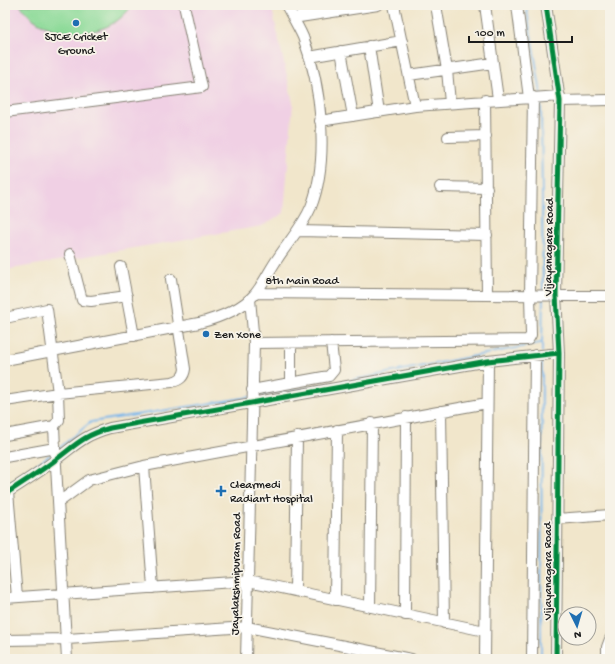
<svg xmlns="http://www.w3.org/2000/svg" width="615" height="664" viewBox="0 0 615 664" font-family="'Gochi Hand',sans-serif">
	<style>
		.built { fill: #f0d0e4 }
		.green { fill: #8cda98; stroke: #547b5a }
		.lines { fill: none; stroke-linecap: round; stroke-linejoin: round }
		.stream { stroke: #77b6eb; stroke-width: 2 }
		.minor-casing { stroke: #868174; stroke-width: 12 }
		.minor { stroke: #fff; stroke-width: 10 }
		.cycleway-casing { stroke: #f7f3e8; stroke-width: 8 }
		.cycleway { stroke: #00873e; stroke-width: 5 }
		.poi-dot { fill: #1f6fb2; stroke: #f7f3e8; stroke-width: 1.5 }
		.labels { text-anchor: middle; stroke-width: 3.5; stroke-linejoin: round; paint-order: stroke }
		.poi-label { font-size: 12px; fill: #1c1c1c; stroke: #f7f3e8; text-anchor: start }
		.street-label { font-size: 12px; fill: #1c1c1c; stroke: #f7f3e8 }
	</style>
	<rect width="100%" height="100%" fill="#f7f3e8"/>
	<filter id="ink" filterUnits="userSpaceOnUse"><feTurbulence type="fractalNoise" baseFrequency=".025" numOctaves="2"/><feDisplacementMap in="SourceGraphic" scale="8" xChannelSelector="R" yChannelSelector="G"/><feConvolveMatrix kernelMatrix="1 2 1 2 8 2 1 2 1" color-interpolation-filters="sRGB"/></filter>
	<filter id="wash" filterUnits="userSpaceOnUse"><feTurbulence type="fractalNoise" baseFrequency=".012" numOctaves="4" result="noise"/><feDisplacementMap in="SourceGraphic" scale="16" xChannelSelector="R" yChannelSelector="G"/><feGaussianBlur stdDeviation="0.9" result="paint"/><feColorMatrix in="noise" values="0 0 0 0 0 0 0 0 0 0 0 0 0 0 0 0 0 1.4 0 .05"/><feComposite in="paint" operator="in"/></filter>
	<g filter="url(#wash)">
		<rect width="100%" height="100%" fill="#f1e6cb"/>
		<path class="built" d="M5,5H271L293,103L284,213L262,226L5,270Z"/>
		<path class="green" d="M20,5H132C108,43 44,41 20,5Z"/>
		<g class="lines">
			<path class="stream" d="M526,5L541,94
				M541,101L543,292
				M542,352V343
				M351,380L542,343L543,299
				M256,396L329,384
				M58,449L91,422L250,397
				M5,487L51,454
				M541,659L542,358"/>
		</g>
	</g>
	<g filter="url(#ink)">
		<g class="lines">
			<g class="minor-casing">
				<path id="minor" d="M394,5L415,106
					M436,5L447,70L450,103
					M485,5L498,99
					M517,5L529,98
					M546,5L560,101L556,295L559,353L556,659
					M293,18L378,5
					M369,46L379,112
					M341,51L353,116
					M309,57L402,41
					M409,75L493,63
					M485,100L487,294
					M560,101L610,100
					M5,112L202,87L184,5
					M320,121L415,106L560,96
					M448,137L486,136
					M440,187L487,188
					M298,231L487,235
					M70,254L82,300L91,301L127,296
					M121,267L134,336
					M256,293L610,296
					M5,318L47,309L58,393L59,420L54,426L55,448L67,659
					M254,343L528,340L531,335L530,295L533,97
					M291,343V383
					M5,360L199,323C218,318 242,309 255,294C264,283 270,269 278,258C289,241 303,226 311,207C330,159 321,84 303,37C298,26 292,16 286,5
					M252,390L329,376L334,370L331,342
					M5,401L58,393L172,382C180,380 184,377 185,369L171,279
					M441,411L444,623
					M5,435L54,426
					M5,457L55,448
					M144,466L153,588
					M8,492L17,597
					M5,494C22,483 38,473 54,461C76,445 82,436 110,428L488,361L559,353
					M59,502L89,480L144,466L487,403
					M557,519L610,515
					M295,591L297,437
					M5,598L248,581L485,631
					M335,600L337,430
					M370,607L372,423
					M405,615L406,417
					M5,640L67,639L247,627L411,659
					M246,659L254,343L250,299
					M485,659L488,361
					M532,659L535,355
					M607,659V647L610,639"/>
			</g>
			<use href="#minor" class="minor"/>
			<g class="cycleway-casing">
				<path id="cycleway" d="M546,5L560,101L556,295L559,353L556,659
					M5,494C22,483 38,473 54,461C76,445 82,436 110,428L488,361L559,353"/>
			</g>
			<use href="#cycleway" class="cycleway"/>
		</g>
	</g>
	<g class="poi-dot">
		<circle cx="76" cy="23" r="4"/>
		<circle cx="206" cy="334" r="4"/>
		<path d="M219 485h4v4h4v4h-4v4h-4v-4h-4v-4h4z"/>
	</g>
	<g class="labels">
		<g class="poi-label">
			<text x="76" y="40" text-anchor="middle">SJCE Cricket<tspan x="76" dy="14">Ground</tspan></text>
			<text x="214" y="338">Zen Xone</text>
			<text x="230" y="488">Clearmedi<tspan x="230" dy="14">Radiant Hospital</tspan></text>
		</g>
		<g class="street-label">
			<text transform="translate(548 247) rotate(-89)" y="4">Vijayanagara Road</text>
			<text x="302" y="284">8th Main Road</text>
			<text transform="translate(547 571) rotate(-90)" y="4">Vijayanagara Road</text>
			<text transform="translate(235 574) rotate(-89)" y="4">Jayalakshmipuram Road</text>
		</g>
	</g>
	<rect width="615" height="664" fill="none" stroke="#f7f3e8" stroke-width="20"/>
	<g transform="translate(577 626) rotate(175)"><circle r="19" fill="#f7f3e8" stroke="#9f9d96"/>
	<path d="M0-3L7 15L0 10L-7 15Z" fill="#1f6fb2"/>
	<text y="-6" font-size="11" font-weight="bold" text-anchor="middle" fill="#1c1c1c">N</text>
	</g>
	<path d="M469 36v6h103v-6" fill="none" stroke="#1c1c1c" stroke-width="2"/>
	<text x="475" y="36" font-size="12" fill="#1c1c1c" stroke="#f7f3e8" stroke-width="3" paint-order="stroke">100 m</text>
</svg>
